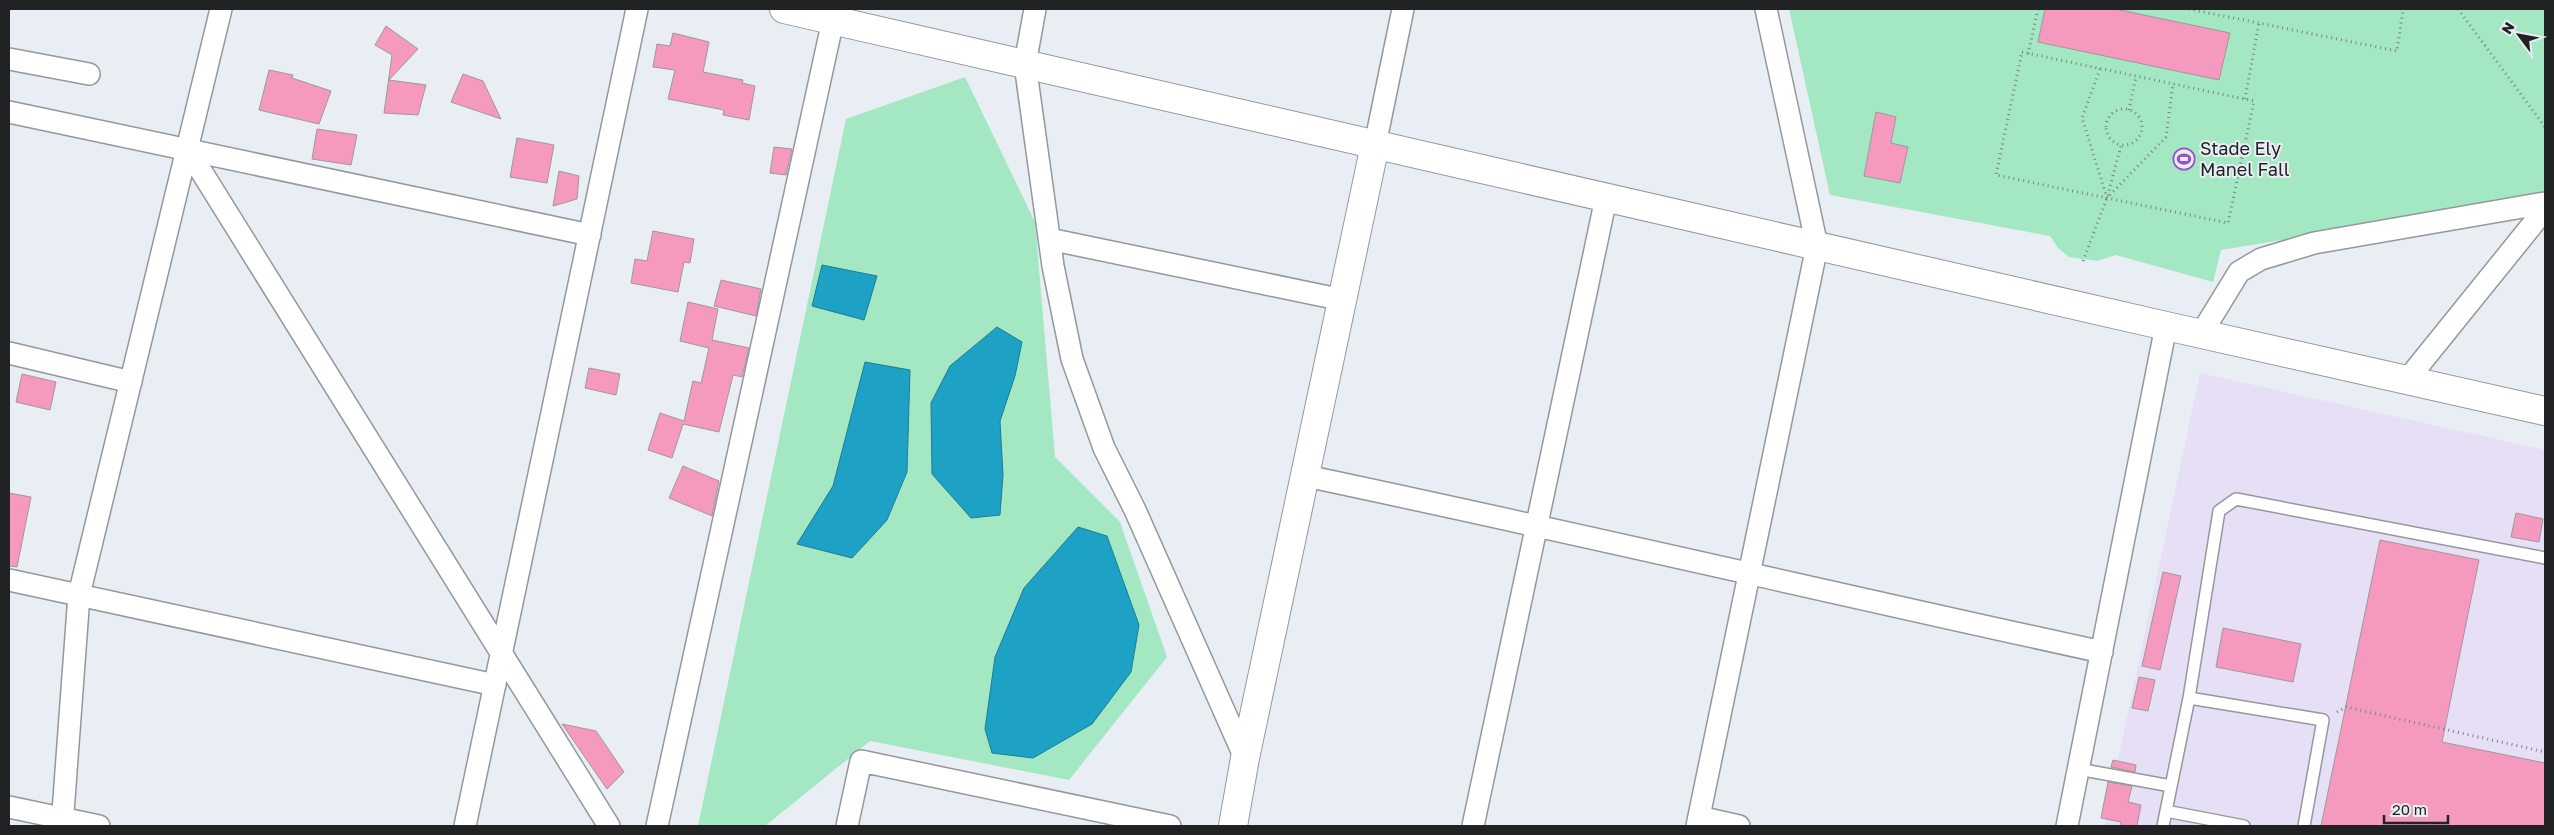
<svg xmlns="http://www.w3.org/2000/svg" width="2554" height="835" viewBox="0 0 2554 835" font-family="'Golos Text',sans-serif">
	<style>
		.medical { fill: #e7dff5 }
		.green { fill: #a3e7c3 }
		.water { fill: #1da2c6; stroke: #1e7c95 }
		.building { fill: #f59abe; stroke: #9f989a }
		.lines { fill: none; stroke-linecap: round; stroke-linejoin: round }
		.service-casing { stroke: #93989d; stroke-width: 14 }
		.minor-casing { stroke: #93989d; stroke-width: 24 }
		.tertiary-casing { stroke: #93989d; stroke-width: 30 }
		.path { stroke: #7e8285; stroke-width: 3; stroke-dasharray: 1 4; stroke-linecap: butt }
		.service { stroke: #fff; stroke-width: 11 }
		.minor { stroke: #fff; stroke-width: 21 }
		.tertiary { stroke: #fff; stroke-width: 28 }
		.labels { text-anchor: middle; stroke-width: 4; stroke-linejoin: round; paint-order: stroke }
		.poi-label { font-size: 18px; fill: #202223; stroke: #e8eef3; text-anchor: start }
	</style>
	<rect width="100%" height="100%" fill="#e8eef3"/>
	<path class="medical" d="M2200,373L2545,450V826H2104Z"/>
	<path class="green" d="M1789,9H2545V190L2538,198L2221,250L2213,282L2116,255L2097,261L2069,257L2058,248L2050,236L1830,195Z
		M965,77L1035,222L1055,457L1120,522L1167,657L1069,780L870,741L765,826H698L846,119Z"/>
	<path class="water" d="M822,265L877,276L864,320L812,306Z
		M997,327L1022,342L1015,376L1000,421L1003,475L1000,515L971,518L932,474L931,403L950,366Z
		M865,362L910,370L907,472L887,520L852,558L797,544L833,486Z
		M1078,527L1107,536L1139,625L1131,672L1092,724L1033,758L992,753L985,729L995,657L1024,588Z"/>
	<path class="building" d="M2045,9H2115L2230,33L2219,80L2038,42Z
		M386,26L418,49L389,80L426,85L418,115L384,113L392,55L375,45Z
		M673,33L709,42L703,72L743,80L742,83L755,86L749,120L723,115L724,110L668,99L675,70L653,67L657,44L670,46Z
		M269,70L293,75L292,78L331,91L319,124L259,110Z
		M463,74L483,81L501,119L451,102Z
		M1876,112L1896,117L1891,143L1908,147L1900,183L1864,176Z
		M317,129L357,135L351,165L312,159Z
		M517,138L554,145L547,183L510,177Z
		M774,147L792,149L786,175L770,173Z
		M559,171L579,176L577,199L553,206Z
		M653,231L694,239L690,263L684,262L678,292L631,283L635,259L647,261Z
		M721,280L761,289L756,316L714,306Z
		M688,302L718,309L712,340L749,348L742,377L733,375L719,432L683,424L672,458L648,450L660,413L684,421L693,381L701,383L709,348L680,341Z
		M589,368L620,374L616,395L585,388Z
		M22,374L56,382L50,410L16,402Z
		M683,466L719,481L712,516L669,498Z
		M9,493L31,497L17,567L9,566Z
		M2516,513L2543,519L2539,542L2511,537Z
		M2380,540L2479,560L2442,742L2545,763V826H2321Z
		M2163,572L2181,576L2160,670L2142,666Z
		M2223,628L2301,644L2293,682L2216,667Z
		M2139,677L2155,680L2148,711L2132,708Z
		M562,724L596,731L624,772L607,789Z
		M2113,760L2136,765L2135,772L2111,767Z
		M2108,782L2132,786L2128,802L2141,805L2137,826H2120L2121,822L2101,818Z"/>
	<g class="lines">
		<g class="service-casing">
			<path id="service" d="M2189,698L2323,720L2304,826
				M2078,769L2171,786
				M2166,811L2244,826
				M2163,826L2189,698L2219,511L2236,499L2545,558"/>
		</g>
		<g class="minor-casing">
			<path id="minor" d="M1035,9L1025,64L1053,266L1072,359L1104,448L1135,510L1245,758
				M9,59L89,74
				M9,112L590,235
				M1375,145L1403,9
				M188,150L609,826
				M1049,239L1343,300
				M2201,334L2239,272L2261,259L2314,243L2545,203
				M9,353L131,382
				M2407,380L2545,209
				M1306,476C1572,532 1836,594 2102,652
				M9,580L495,685
				M9,807L99,826
				M1699,817L1739,826
				M62,826L79,595L221,9
				M465,826L637,9
				M657,826L833,20
				M847,826L861,761L1170,826
				M1473,826L1606,198
				M1697,826L1817,246L1766,9
				M2067,826L2166,326"/>
		</g>
		<g class="tertiary-casing">
			<path id="tertiary" d="M784,9L2166,326L2545,411
				M1233,826L1245,758L1375,145"/>
		</g>
		<path class="path" d="M2189,9L2397,51L2403,9
			M2458,9L2545,127
			M2022,52L2254,101L2228,223L1996,175Z
			M2028,54L2038,9
			M2100,69L2082,118L2107,198L2166,137L2173,84
			M2245,99L2259,23
			M2106 127a18 18 0 1 1 36 0a18 18 0 1 1-36 0Z
			M2129,110L2136,76
			M2083,261L2107,198L2121,146
			M2337,712L2346,707L2545,752"/>
		<use href="#service" class="service"/>
		<use href="#minor" class="minor"/>
		<use href="#tertiary" class="tertiary"/>
	</g>
	<defs>
		<g id="stadium-ring" transform="scale(1.125)"><circle r="9.5" fill="#e8eef3" stroke="#9652c6" stroke-width="1.5"/><path d="M0-5a6.5 5 0 1 0 0 10a6.5 5 0 1 0 0-10ZM-3.5-1.8h7v3.6h-7Z" fill="#9652c6"/></g>
	</defs>
	<g fill-rule="evenodd">
		<use href="#stadium-ring" x="2184" y="159"/>
	</g>
	<g class="labels">
		<g class="poi-label">
			<text x="2200" y="155">Stade Ely<tspan x="2200" dy="21">Manel Fall</tspan></text>
		</g>
	</g>
	<rect width="2554" height="835" fill="none" stroke="#202223" stroke-width="20"/>
	<g transform="translate(2519 35) rotate(302)" stroke="#e8eef3" stroke-width="4" paint-order="stroke">
	<path d="M0-4L9 19L0 12L-9 19Z" fill="#202223"/>
	<text y="-8" font-size="14" font-weight="bold" text-anchor="middle" fill="#202223">N</text>
	</g>
	<path d="M2384 815v8h64v-8" fill="none" stroke="#202223" stroke-width="2.5"/>
	<text x="2392" y="815" font-size="15" fill="#202223" stroke="#e8eef3" stroke-width="4" paint-order="stroke">20 m</text>
</svg>
